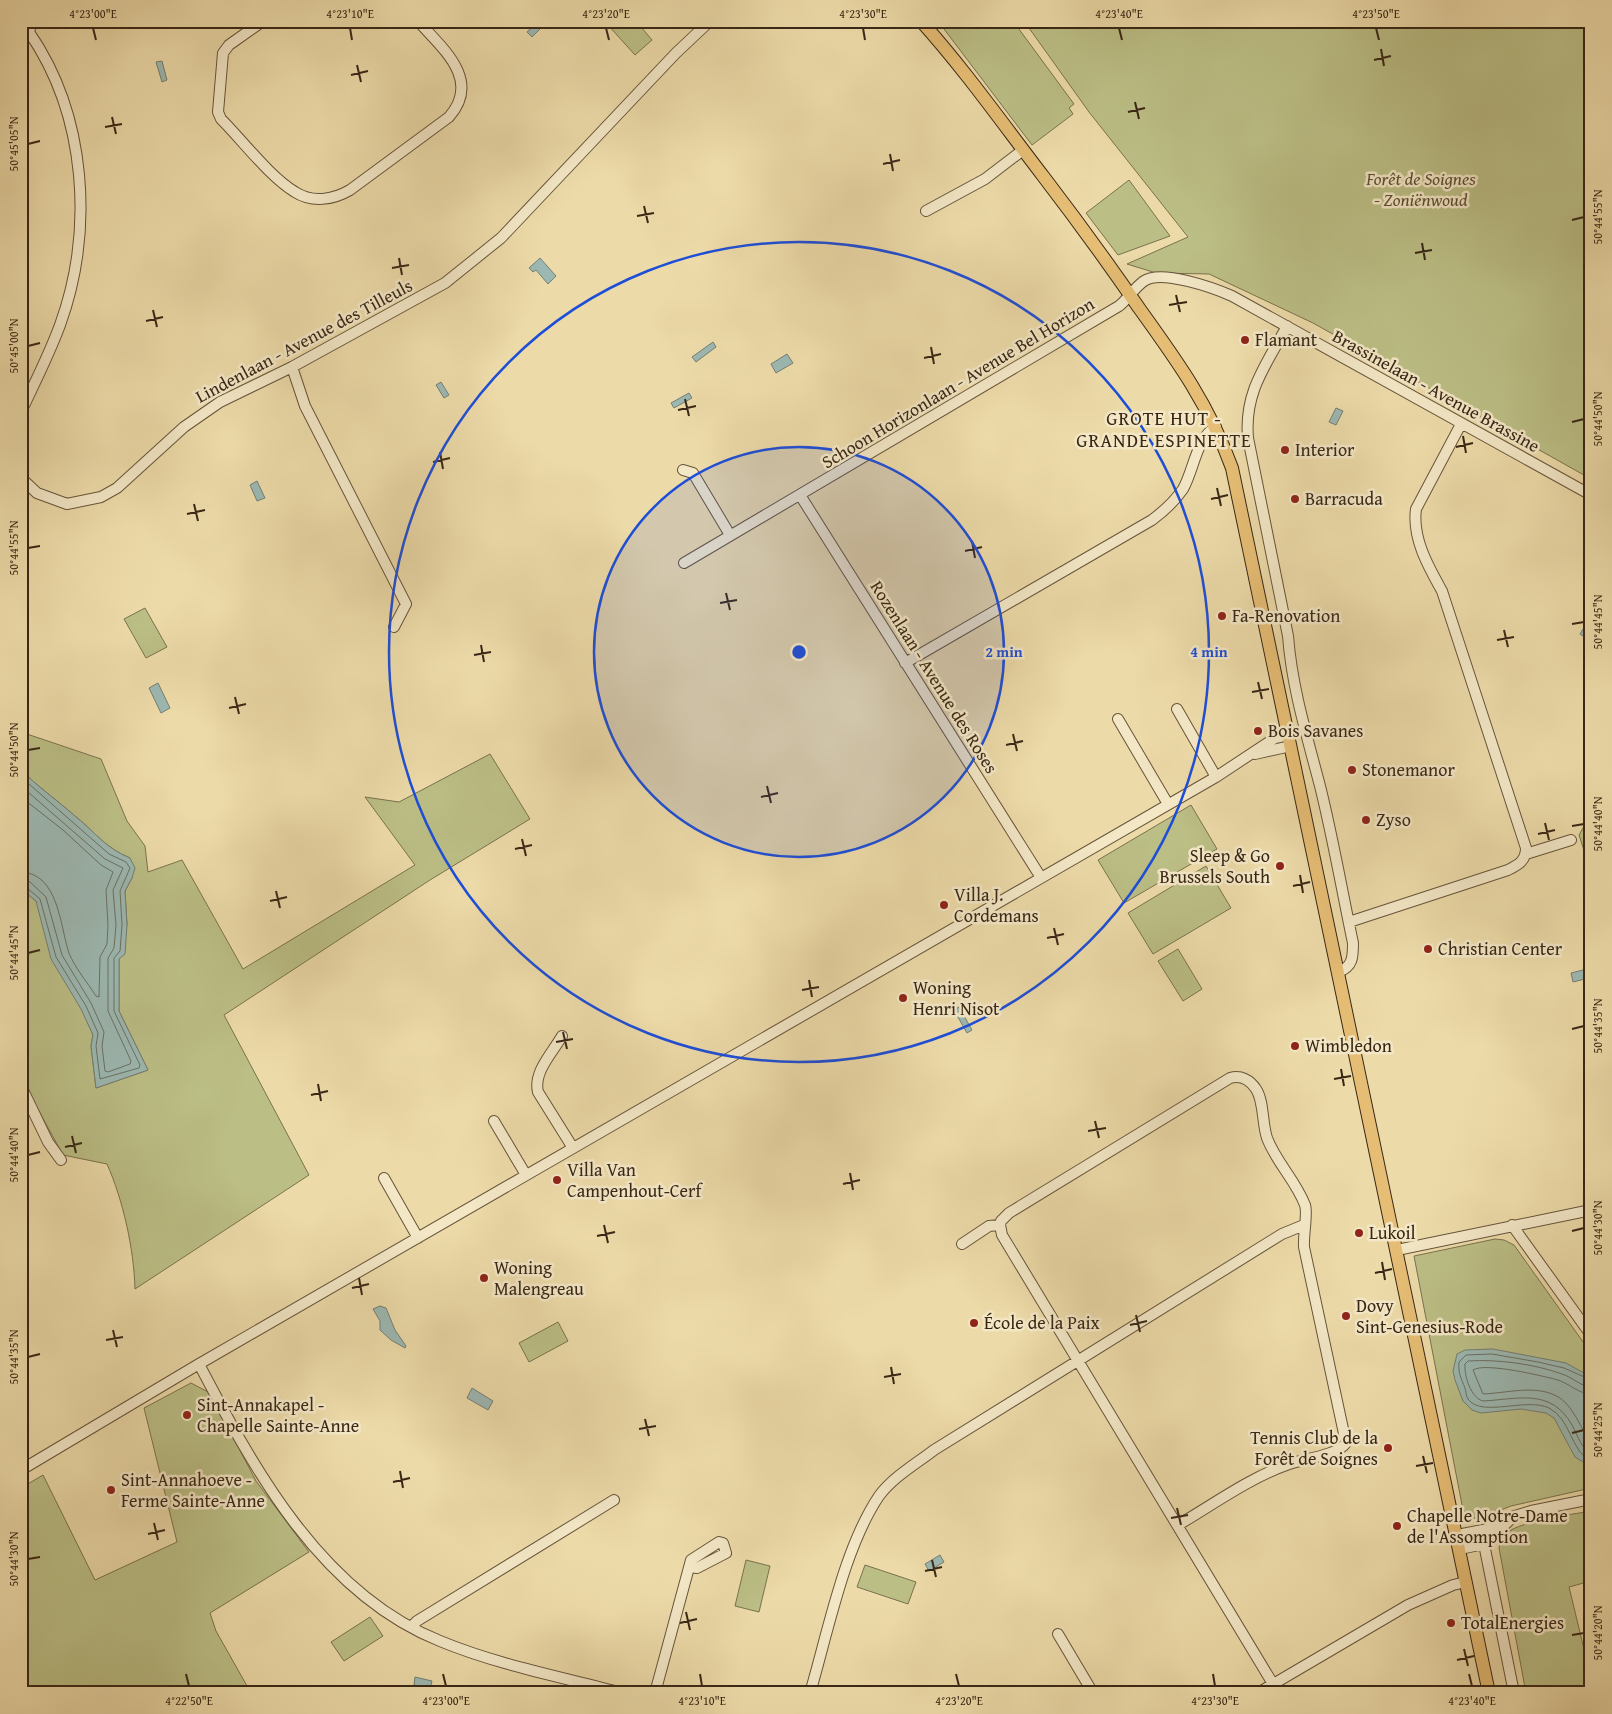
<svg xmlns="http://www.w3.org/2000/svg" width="1612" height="1714" viewBox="0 0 1612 1714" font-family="'Gentium Book Plus',serif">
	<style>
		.green { fill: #bbbe85; stroke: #7a724e }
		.water { fill: #9cb8b2; stroke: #747e74 }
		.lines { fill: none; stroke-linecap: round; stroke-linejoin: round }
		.shore { stroke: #6a7064; stroke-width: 1 }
		.minor-casing { stroke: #66543a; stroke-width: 12 }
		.major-casing { stroke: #392716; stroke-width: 14 }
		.minor { stroke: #f3e7c6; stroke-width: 10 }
		.major { stroke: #e6bd74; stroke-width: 12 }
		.ticks { fill: none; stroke: #392716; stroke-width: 2 }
		.ring { fill: none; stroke: #1d4ed8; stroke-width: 2.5 }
		.poi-dot { fill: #8f2418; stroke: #f3e7c6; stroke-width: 2 }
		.labels { text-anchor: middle; stroke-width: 5; stroke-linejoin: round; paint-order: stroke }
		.park-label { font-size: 18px; font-style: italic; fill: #5a4d32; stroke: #f3e7c6 }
		.poi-label { font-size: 18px; fill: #392716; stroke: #f3e7c6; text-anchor: start }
		.street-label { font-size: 18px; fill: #392716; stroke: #f3e7c6 }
		.neighbourhood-label { font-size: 19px; letter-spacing: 1px; fill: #392716; stroke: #f3e7c6 }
		.centre { fill: #1d4ed8; stroke: #f3e7c6; stroke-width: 2.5 }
		.ring-label { font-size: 15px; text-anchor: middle; font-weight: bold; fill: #1d4ed8; stroke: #f3e7c6; stroke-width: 5; stroke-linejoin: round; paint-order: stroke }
		.neatline { fill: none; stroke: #392716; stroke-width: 2 }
		.ticks-label { font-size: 12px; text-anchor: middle; fill: #392716 }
	</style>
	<rect width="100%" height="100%" fill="#ecdaa8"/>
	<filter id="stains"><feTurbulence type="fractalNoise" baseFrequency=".004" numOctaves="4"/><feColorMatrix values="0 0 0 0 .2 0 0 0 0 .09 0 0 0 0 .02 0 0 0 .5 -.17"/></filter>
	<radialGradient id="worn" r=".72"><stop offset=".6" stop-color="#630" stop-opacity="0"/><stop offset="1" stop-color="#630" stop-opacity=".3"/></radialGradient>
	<path class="green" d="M610,21H636L652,40L635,55L607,24Z
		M953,21H1013L1074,104L1069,108L1073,114L1032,145L944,29Z
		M1024,21H1591V479L1313,323L1209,274L1156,273L1127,264L1188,237L1089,112Z
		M1129,180L1170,236L1118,255L1086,213Z
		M145,608L167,647L146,658L124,619Z
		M21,732L101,759L127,821L145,846L148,872L182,860L243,969L415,865L365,797L399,802L490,754L530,819L430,880L224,1015L309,1175L135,1289C134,1249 123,1200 107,1164L63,1155L35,1104L21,1073V889L36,901L93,1035L91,1046L96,1088L148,1070L119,1011V959L127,925L125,891L132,878L130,858C105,848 95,832 75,816C57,800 38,787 21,770Z
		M1191,805L1217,849L1124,903L1098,860Z
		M1591,814V872L1579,835Z
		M1206,866L1231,908L1153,954L1128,913Z
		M1178,949L1202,989L1183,1001L1158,961Z
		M1495,1239L1504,1240L1514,1245L1591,1353V1488L1511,1506L1479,1519L1469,1517L1463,1510L1414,1256Z
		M558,1322L568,1341L529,1362L519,1343Z
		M191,1383L210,1393L256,1481L309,1552L210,1613L216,1631L251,1693H21V1488L43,1475L95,1580L177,1542L144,1408Z
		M1591,1511V1581L1569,1587L1591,1678V1693H1526L1499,1548C1500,1544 1500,1539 1503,1536C1516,1521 1570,1515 1591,1511Z
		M746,1560L770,1566L759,1612L735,1606Z
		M865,1565L916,1582L908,1604L857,1587Z
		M370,1617L383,1636L344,1661L331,1642Z"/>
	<path class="water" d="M539,21L544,25L532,37L527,32Z
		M162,61L167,80L162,82L156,62Z
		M540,258L556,276L548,284L536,270L533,272L529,268Z
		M713,342L716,347L696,362L692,357Z
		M787,354L793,363L776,373L771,364Z
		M441,382L449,395L444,398L436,385Z
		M689,393L692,398L674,408L671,403Z
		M1336,408L1343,411L1336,425L1329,422Z
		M257,481L265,498L257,501L250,485Z
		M1588,621L1591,623V630L1586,638L1580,634Z
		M158,683L170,708L161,713L149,688Z
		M21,770C38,787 57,800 75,816C95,832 105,848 130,858L135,868L132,878L125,891L127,925L125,954L119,959V1011L148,1070L96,1088L91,1046L93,1035L81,1009L51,959L36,901L21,889Z
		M1587,969L1589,978L1573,982L1571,973Z
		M959,1007L972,1030L967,1033L954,1010Z
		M380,1306L386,1308L395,1330L406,1346L405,1348L391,1340L380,1330V1321L373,1309Z
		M1493,1349L1566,1363L1591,1377V1467L1575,1457L1554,1418L1546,1413L1521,1409L1481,1413L1472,1410L1463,1401L1455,1380L1453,1371L1457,1354L1465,1350Z
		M472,1388L493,1401L488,1410L467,1398Z
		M940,1555L944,1562L929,1571L925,1564Z
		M415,1677L432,1681L430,1689L414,1685Z"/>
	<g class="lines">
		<path class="shore" d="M21,777L109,854L126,862L130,868L120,891L122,925L120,951L114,958V1011L140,1065L139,1068L100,1079L96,1046L98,1033L86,1006L56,957L40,899L26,887L21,885
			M21,786L105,859L123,868L113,890L116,925L114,948L108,958V1011L131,1061L130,1064L108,1072L105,1071L102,1046L104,1032L91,1003L62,955L46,897L30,882L21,879
			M21,797L63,830L101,865L113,872L106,890L108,925L107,944L100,957L99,997L96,996C87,982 75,968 69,953C60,927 59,873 21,872
			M1591,1380L1564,1368L1538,1362L1492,1354L1466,1355L1459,1362C1458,1373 1461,1378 1465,1388C1466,1391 1466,1396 1468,1399C1481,1418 1527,1397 1549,1408C1571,1419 1570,1450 1591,1462
			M1591,1387C1580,1386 1572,1377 1562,1374C1534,1364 1498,1359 1468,1361L1465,1364C1464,1376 1471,1398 1483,1401C1519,1399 1551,1388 1572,1425C1578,1436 1581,1448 1591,1454
			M1591,1394C1579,1394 1570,1384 1558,1380C1543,1376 1485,1362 1473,1370L1483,1394C1511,1393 1550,1380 1570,1408C1579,1420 1584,1433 1591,1445"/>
		<g class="minor-casing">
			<path id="minor" d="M263,21L229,45L223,53L218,112L221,119C242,140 270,177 295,192C312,203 333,200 350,190L449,117C482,80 442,48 418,21
				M29,32L32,21
				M926,211L985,179L1023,150
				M1287,326C1266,365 1244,392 1248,438L1288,636C1292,688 1307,736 1320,786C1333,838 1342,891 1353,943C1353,957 1353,967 1338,972
				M292,367L305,406L406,604L394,627
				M21,412C34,384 49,355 60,325C94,231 87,116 29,32
				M683,470L693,473L730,535
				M21,478L37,493L67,504L101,497L117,488L184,427L220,402L292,367L445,283L501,238L676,53L710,21
				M800,495L1040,876
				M684,563L1119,306C1128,299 1134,288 1144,281C1161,269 1214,288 1232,296L1591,495
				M905,663L1152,520C1164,511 1175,501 1183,489C1194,470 1196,438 1216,427
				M1177,709L1216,777
				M1118,719L1168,804
				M1255,754L1291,746
				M1526,854L1571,840
				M1349,922L1508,870C1518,865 1526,861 1526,848L1442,591C1428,566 1412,538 1416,509L1461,424
				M562,1036C553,1052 533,1072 538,1092L573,1148
				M21,1086L48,1142L61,1160
				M494,1121L526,1175
				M384,1178L418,1238
				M1000,1225L1002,1235L1273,1684
				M1512,1225L1591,1335
				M962,1244L989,1226L1000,1225L1001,1221L1009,1213L1230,1078C1241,1075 1250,1080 1256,1089C1264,1101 1262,1123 1267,1138C1276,1162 1296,1181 1305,1205C1308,1213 1303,1236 1304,1247L1346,1443C1338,1455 1304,1459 1289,1464C1249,1478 1214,1504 1178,1525
				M1397,1250L1591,1210
				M199,1364C255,1471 322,1594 440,1641C498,1665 562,1677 622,1693
				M21,1470L199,1364L1216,777L1275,738L1289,735
				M1457,1535L1488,1529L1502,1520L1531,1511L1591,1499
				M1484,1544L1514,1693
				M1460,1549L1484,1544L1512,1518
				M411,1627L417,1621L614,1500
				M1058,1634L1093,1693
				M655,1693L691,1560L719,1542L723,1543L726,1553L697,1568L690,1567
				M810,1693C828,1632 844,1548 879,1496C893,1477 916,1464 934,1450L1282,1234L1304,1225
				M1258,1693L1408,1605L1453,1585L1466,1582"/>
		</g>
		<g class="major-casing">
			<path id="major" d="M921,21C965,70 1003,124 1043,176C1076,219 1108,263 1139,308C1178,362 1209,405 1232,468L1489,1693"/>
		</g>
		<use href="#minor" class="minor"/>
		<use href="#major" class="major"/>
	</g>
	<path class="ticks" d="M93,28L96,40M350,28L352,40M606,28L609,40M863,28L865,40M1119,28L1122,40M1376,28L1379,40M1381,49L1384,66M1374,60L1391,56M357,65L361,82M351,75L368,71M1135,102L1139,119M1128,112L1145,108M112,117L116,134M105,127L122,124M28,144L40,141M890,154L893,171M883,164L900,160M644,206L648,223M637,216L654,213M1572,220L1584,217M1422,243L1425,260M1415,253L1432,250M399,258L402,275M392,268L409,265M1176,295L1180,312M1169,305L1187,302M153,310L157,327M146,321L163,317M28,346L40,343M931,347L934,364M924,358L941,354M685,399L689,416M678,410L696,406M1572,422L1584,419M1463,436L1466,453M1456,447L1473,443M440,452L443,469M433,462L450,458M1217,488L1221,506M1211,499L1228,495M194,504L198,521M187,514L205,510M972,541L975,558M28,548L40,546M965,551L982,547M726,593L730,610M720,603L737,600M1572,624L1584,622M1504,630L1508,647M1497,640L1514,637M481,645L484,662M474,655L491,652M1258,682L1262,699M1252,692L1269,689M235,697L239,714M229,708L246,704M1013,734L1017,751M1006,745L1023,741M28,750L40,748M767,786L771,803M761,797L778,793M1545,823L1549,840M1572,826L1584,824M1538,834L1555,830M522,839L526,856M515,849L532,845M1300,875L1303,893M1293,886L1310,882M276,891L280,908M270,901L287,897M1054,928L1058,945M1047,938L1064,934M28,953L40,950M809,980L812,997M802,990L819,987M1572,1029L1584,1026M563,1032L567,1049M556,1042L573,1039M1341,1069L1344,1086M1334,1079L1351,1076M318,1084L321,1101M311,1095L328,1091M1095,1121L1099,1138M1088,1131L1106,1128M72,1136L76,1153M65,1147L82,1143M28,1155L40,1152M850,1173L853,1190M843,1184L860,1180M604,1225L608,1243M1572,1231L1584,1228M597,1236L615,1232M1382,1262L1385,1280M1375,1273L1392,1269M359,1278L362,1295M352,1288L369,1284M1136,1315L1140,1332M1130,1325L1147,1321M113,1330L117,1347M106,1340L123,1337M28,1357L40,1354M891,1367L894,1384M884,1377L901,1374M645,1419L649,1436M639,1429L656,1426M1572,1433L1584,1430M1423,1456L1427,1473M1416,1466L1433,1463M400,1471L403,1488M393,1482L410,1478M1177,1508L1181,1525M1171,1518L1188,1515M154,1523L158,1540M148,1534L165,1530M28,1559L40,1557M932,1560L936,1577M925,1571L942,1567M686,1612L690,1630M680,1623L697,1619M1572,1635L1584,1633M1464,1649L1468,1666M1457,1660L1474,1656M186,1674L189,1686M443,1674L446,1686M700,1674L702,1686M956,1674L959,1686M1213,1674L1215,1686M1469,1674L1472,1686"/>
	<circle cx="799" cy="652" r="205" fill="#1d4ed8" fill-opacity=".12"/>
	<g class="ring">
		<circle cx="799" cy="652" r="205"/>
		<circle cx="799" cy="652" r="410"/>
	</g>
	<g class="poi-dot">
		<circle cx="1245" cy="340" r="5"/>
		<circle cx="1285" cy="450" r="5"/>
		<circle cx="1295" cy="499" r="5"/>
		<circle cx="1222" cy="616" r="5"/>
		<circle cx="1258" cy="731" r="5"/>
		<circle cx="1352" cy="770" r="5"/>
		<circle cx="1366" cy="820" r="5"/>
		<circle cx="1280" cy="866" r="5"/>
		<circle cx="944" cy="905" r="5"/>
		<circle cx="1428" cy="949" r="5"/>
		<circle cx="903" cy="998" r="5"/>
		<circle cx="1295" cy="1046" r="5"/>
		<circle cx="557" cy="1180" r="5"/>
		<circle cx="1359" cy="1233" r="5"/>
		<circle cx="484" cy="1278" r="5"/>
		<circle cx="1346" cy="1316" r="5"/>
		<circle cx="974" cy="1323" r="5"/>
		<circle cx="187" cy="1415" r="5"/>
		<circle cx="1388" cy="1448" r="5"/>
		<circle cx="111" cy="1490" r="5"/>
		<circle cx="1397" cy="1526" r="5"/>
		<circle cx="1451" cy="1623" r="5"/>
	</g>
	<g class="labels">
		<g class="park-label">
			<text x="1421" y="185">Forêt de Soignes<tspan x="1421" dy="21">- Zoniënwoud</tspan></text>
		</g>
		<g class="poi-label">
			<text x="1255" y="346">Flamant</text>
			<text x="1295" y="456">Interior</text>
			<text x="1305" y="505">Barracuda</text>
			<text x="1232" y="622">Fa-Renovation</text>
			<text x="1268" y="737">Bois Savanes</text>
			<text x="1362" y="776">Stonemanor</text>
			<text x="1376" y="826">Zyso</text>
			<text x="1270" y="862" text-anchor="end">Sleep &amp; Go<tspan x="1270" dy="21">Brussels South</tspan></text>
			<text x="954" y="901">Villa J.<tspan x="954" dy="21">Cordemans</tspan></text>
			<text x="1438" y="955">Christian Center</text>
			<text x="913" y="994">Woning<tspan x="913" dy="21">Henri Nisot</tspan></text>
			<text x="1305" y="1052">Wimbledon</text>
			<text x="567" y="1176">Villa Van<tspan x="567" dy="21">Campenhout-Cerf</tspan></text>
			<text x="1369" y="1239">Lukoil</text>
			<text x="494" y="1274">Woning<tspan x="494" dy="21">Malengreau</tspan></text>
			<text x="1356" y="1312">Dovy<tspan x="1356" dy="21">Sint-Genesius-Rode</tspan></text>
			<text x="984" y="1329">École de la Paix</text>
			<text x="197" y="1411">Sint-Annakapel -<tspan x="197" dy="21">Chapelle Sainte-Anne</tspan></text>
			<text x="1378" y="1444" text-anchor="end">Tennis Club de la<tspan x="1378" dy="21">Forêt de Soignes</tspan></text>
			<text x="121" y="1486">Sint-Annahoeve -<tspan x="121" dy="21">Ferme Sainte-Anne</tspan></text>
			<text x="1407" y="1522">Chapelle Notre-Dame<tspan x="1407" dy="21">de l'Assomption</tspan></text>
			<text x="1461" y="1629">TotalEnergies</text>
		</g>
		<g class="street-label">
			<text transform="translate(304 341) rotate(-28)" y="6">Lindenlaan - Avenue des Tilleuls</text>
			<text transform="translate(958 383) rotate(-31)" y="6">Schoon Horizonlaan - Avenue Bel Horizon</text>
			<text transform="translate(1436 391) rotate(29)" y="6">Brassinelaan - Avenue Brassine</text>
			<text transform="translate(934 677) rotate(58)" y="6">Rozenlaan - Avenue des Roses</text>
		</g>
		<g class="neighbourhood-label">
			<text x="1164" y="425">GROTE HUT -<tspan x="1164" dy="22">GRANDE ESPINETTE</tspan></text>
		</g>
	</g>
	<circle cx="799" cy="652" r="8" class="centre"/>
	<g class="ring-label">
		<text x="1004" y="657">2 min</text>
		<text x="1209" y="657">4 min</text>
	</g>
	<rect width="1612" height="1714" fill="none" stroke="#ecdaa8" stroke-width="55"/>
	<rect x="28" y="28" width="1556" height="1658" class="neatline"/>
	<g class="ticks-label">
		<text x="93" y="18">4°23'00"E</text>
		<text x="350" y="18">4°23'10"E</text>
		<text x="606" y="18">4°23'20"E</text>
		<text x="863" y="18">4°23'30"E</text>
		<text x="1119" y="18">4°23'40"E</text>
		<text x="1376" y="18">4°23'50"E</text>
		<text transform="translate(14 144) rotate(-90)" y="4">50°45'05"N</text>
		<text transform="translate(1598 217) rotate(-90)" y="4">50°44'55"N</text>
		<text transform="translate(14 346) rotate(-90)" y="4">50°45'00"N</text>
		<text transform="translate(1598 419) rotate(-90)" y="4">50°44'50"N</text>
		<text transform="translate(14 548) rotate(-90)" y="4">50°44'55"N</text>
		<text transform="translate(1598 622) rotate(-90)" y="4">50°44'45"N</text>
		<text transform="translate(14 750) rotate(-90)" y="4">50°44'50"N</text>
		<text transform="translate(1598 824) rotate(-90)" y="4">50°44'40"N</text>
		<text transform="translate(14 953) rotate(-90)" y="4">50°44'45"N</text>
		<text transform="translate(1598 1026) rotate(-90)" y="4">50°44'35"N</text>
		<text transform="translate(14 1155) rotate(-90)" y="4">50°44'40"N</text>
		<text transform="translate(1598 1228) rotate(-90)" y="4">50°44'30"N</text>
		<text transform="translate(14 1357) rotate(-90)" y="4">50°44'35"N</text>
		<text transform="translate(1598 1430) rotate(-90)" y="4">50°44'25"N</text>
		<text transform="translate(14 1559) rotate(-90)" y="4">50°44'30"N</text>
		<text transform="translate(1598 1633) rotate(-90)" y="4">50°44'20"N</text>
		<text x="189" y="1705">4°22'50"E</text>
		<text x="446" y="1705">4°23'00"E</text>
		<text x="702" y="1705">4°23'10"E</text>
		<text x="959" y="1705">4°23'20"E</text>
		<text x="1215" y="1705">4°23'30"E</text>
		<text x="1472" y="1705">4°23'40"E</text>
	</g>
	<rect width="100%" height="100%" filter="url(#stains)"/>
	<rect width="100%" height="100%" fill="url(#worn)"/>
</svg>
